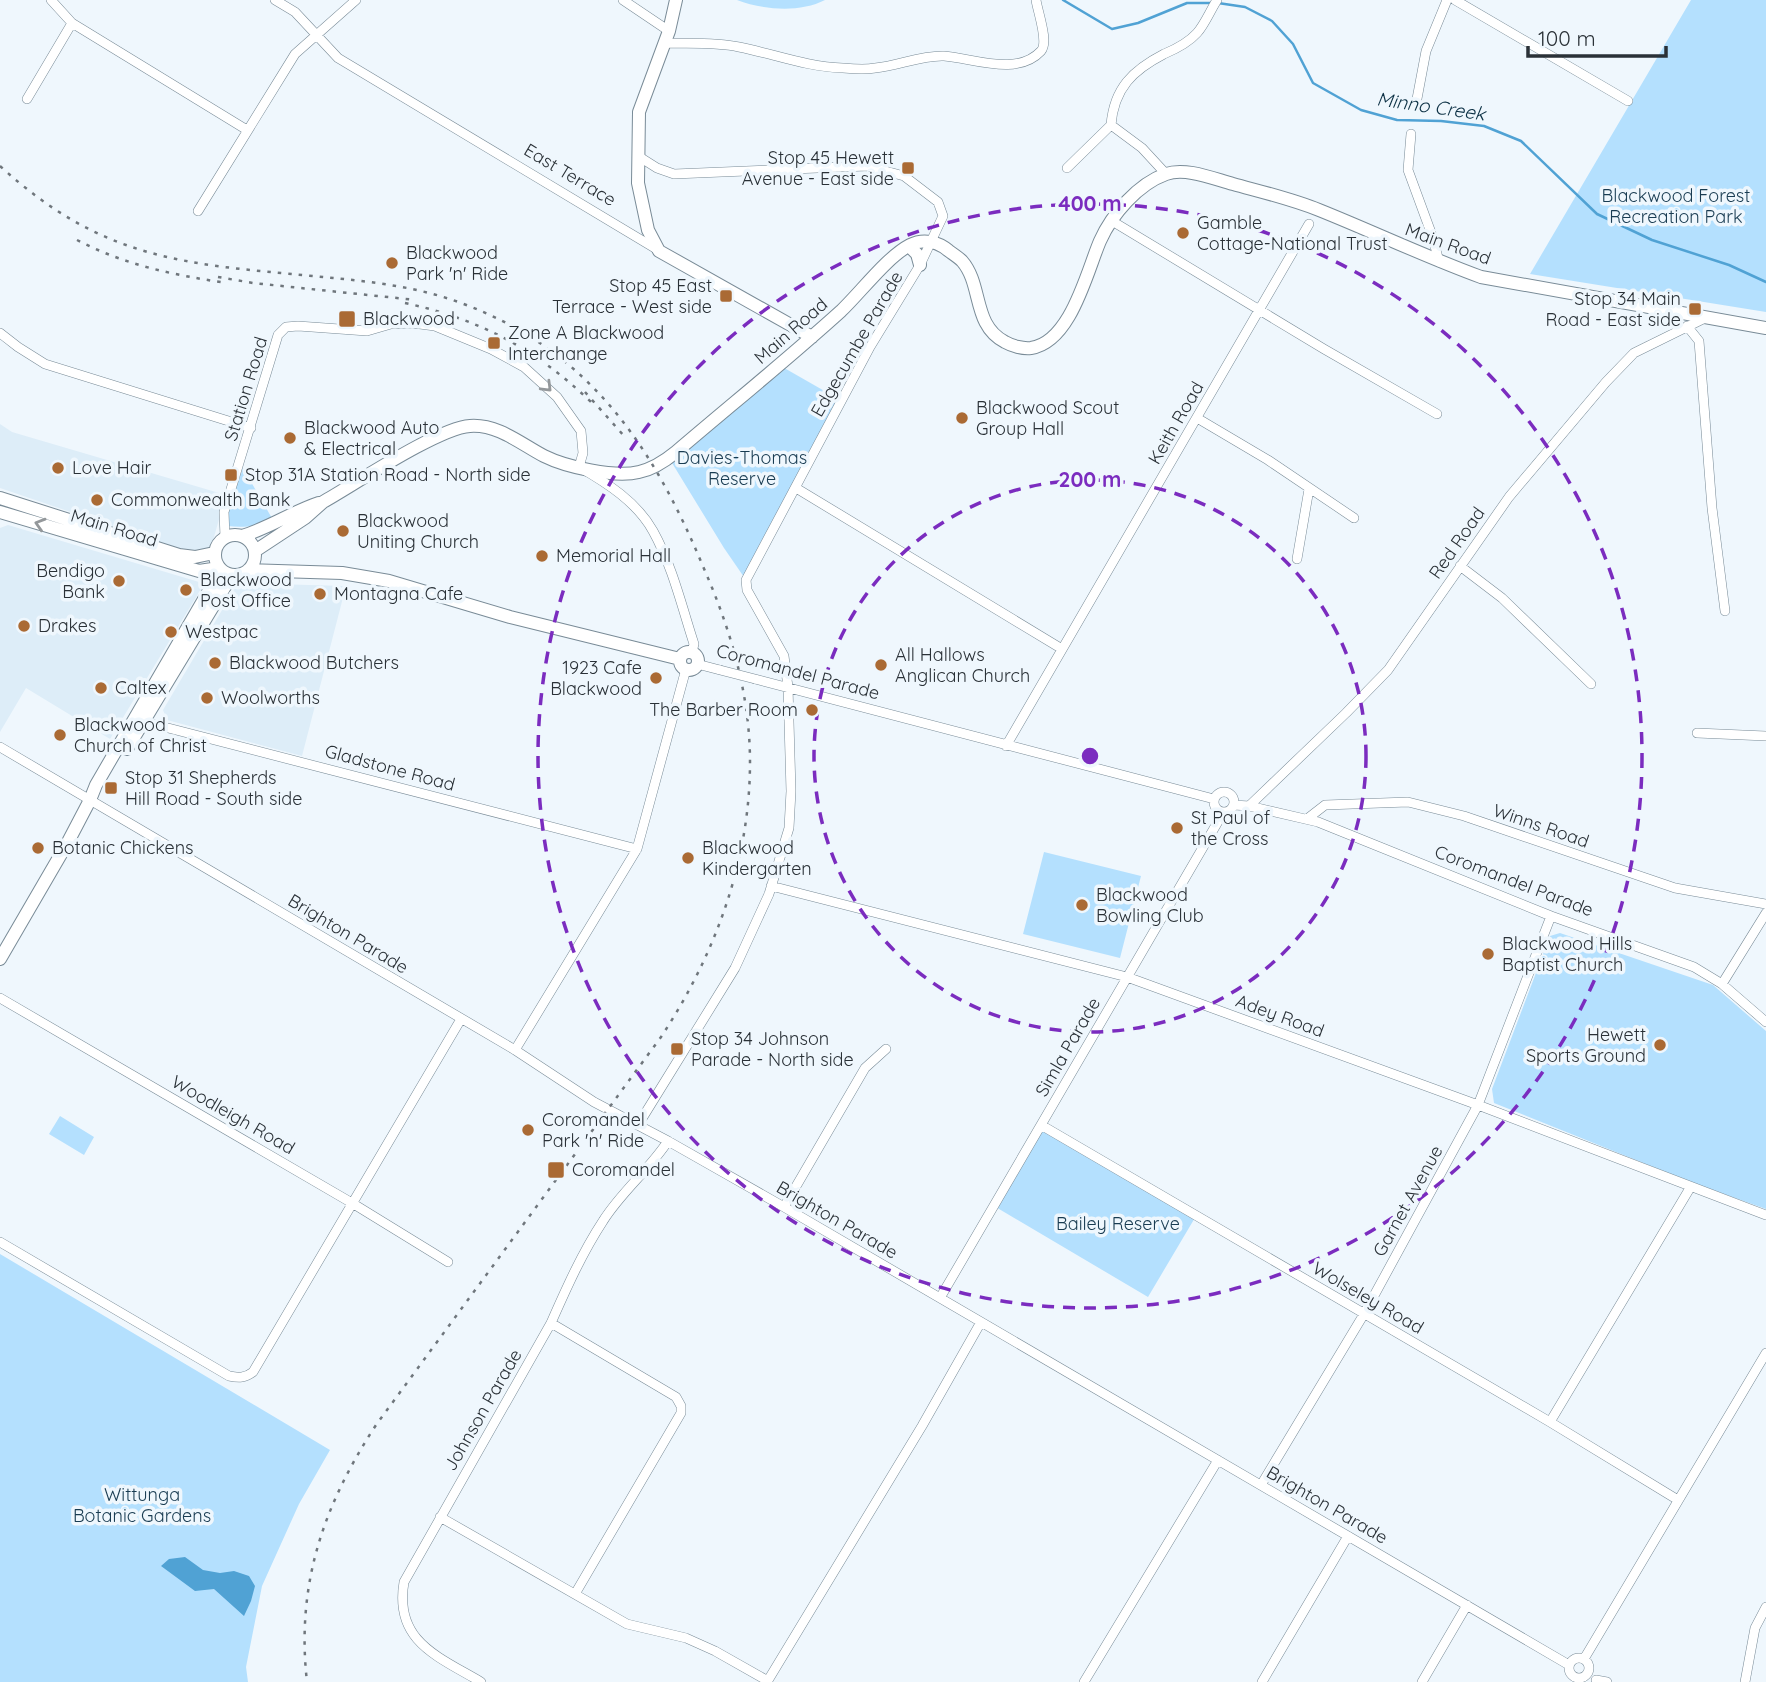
<svg xmlns="http://www.w3.org/2000/svg" width="1766" height="1682" viewBox="0 0 1766 1682" font-family="Quicksand,sans-serif">
	<style>
		.built { fill: #ddedf8 }
		.green { fill: #b4e0fe }
		.water { fill: #50a2d4 }
		.lines { fill: none; stroke-linecap: round; stroke-linejoin: round }
		.stream { stroke: #50a2d4; stroke-width: 2.5 }
		.street-casing { stroke: #798b97; stroke-width: 10 }
		.secondary-casing { stroke: #798b97; stroke-width: 14 }
		.street { stroke: #fff; stroke-width: 9 }
		.secondary { stroke: #fff; stroke-width: 12 }
		.rail { stroke: #6f767c; stroke-width: 2.5; stroke-dasharray: 3.5 7; stroke-linecap: butt }
		.street-bridge-casing { stroke: #798b97; stroke-width: 10; stroke-linecap: butt }
		.street-bridge { stroke: #fff; stroke-width: 9 }
		.oneway { stroke: #94989b }
		.ring { fill: none; stroke: #7b2cbf; stroke-width: 3.5; stroke-dasharray: 12 9 }
		.poi-dot { fill: #aa6a34; stroke: #eff7fd; stroke-width: 2.5 }
		.labels { text-anchor: middle; stroke-width: 7; stroke-linejoin: round; paint-order: stroke }
		.poi-label { font-size: 18px; fill: #2a3137; stroke: #eff7fd; text-anchor: start }
		.street-label { font-size: 18px; fill: #2a3137; stroke: #eff7fd }
		.park-label { font-size: 18px; fill: #193c52; stroke: #eff7fd }
		.water-label { font-size: 19px; font-style: italic; fill: #0b3044; stroke: #eff7fd }
		.centre { fill: #7b2cbf; stroke: #eff7fd; stroke-width: 3.5 }
		.ring-label { font-size: 21px; text-anchor: middle; font-weight: bold; fill: #7b2cbf; stroke: #eff7fd; stroke-width: 7; stroke-linejoin: round; paint-order: stroke }
	</style>
	<rect width="100%" height="100%" fill="#eff7fd"/>
	<path class="built" d="M0,424L12,432L226,495L210,551L197,555L0,488Z
		M8,525L199,582L201,589L110,739L26,688L0,732V528Z
		M238,583L346,586L302,756L167,720L163,710Z"/>
	<path class="green" d="M737,0H825C800,13 763,10 737,0Z
		M1691,0H1766V312L1530,274Z
		M779,365L842,401L746,580L724,548L669,458Z
		M243,468L273,520C258,526 244,528 228,526L227,513Z
		M1044,852L1141,876L1120,958L1023,934Z
		M1560,933L1713,985L1766,1031V1209L1693,1183L1494,1103L1492,1089L1550,936Z
		M60,1116L94,1137L84,1155L49,1134Z
		M1041,1125L1196,1216L1148,1297L994,1206Z
		M0,1254L330,1450L299,1504L262,1586L246,1667L248,1682H0Z"/>
	<path class="water" d="M185,1557L203,1570L220,1573L234,1571L249,1576L255,1586L251,1601L244,1616L214,1589L195,1591L161,1566L169,1559Z"/>
	<g class="lines">
		<path class="stream" d="M1063,0L1112,29L1138,23L1187,3H1211
			M1218,3L1245,7L1272,21L1293,44L1313,83L1361,110L1397,120L1441,121L1484,126L1521,141L1597,214L1652,240L1729,265L1766,282"/>
		<g class="street-casing">
			<path id="street" d="M51,0L72,23L247,130
				M275,0L295,12L338,58L658,250
				M623,0L669,31
				M1455,0L1628,101
				M664,43C689,44 715,42 739,47C774,54 807,67 843,68C854,69 865,70 875,68C898,66 921,55 944,56C973,58 1017,77 1041,51C1049,42 1038,13 1036,0
				M27,99L72,23
				M1416,104L1426,51L1447,0
				M1111,125C1114,88 1133,70 1164,54C1176,49 1188,43 1197,33C1205,24 1210,11 1217,0
				M1111,125L1142,148L1166,174
				M1411,134L1408,170L1433,238L1439,262
				M638,156L657,168L674,174L867,166L904,176L938,202L943,216L920,265L870,347L746,580L747,590L784,656L788,687L791,791L789,828L769,894L735,968L638,1125
				M1067,168L1111,125
				M198,211L295,54L356,0
				M1112,221L1324,349L1437,414
				M1687,326L1699,341L1712,508L1725,611
				M0,333L18,347L45,364L251,428
				M1197,418L1268,460L1354,518
				M796,488L1062,649
				M225,537L224,512L278,335L286,327L298,326L367,331L391,324L412,323L435,326L491,349L524,367L557,397L581,431L583,453L579,467C607,483 637,502 653,531C672,565 682,607 694,644L692,652
				M1297,559L1309,489
				M1460,566L1502,598L1591,684
				M697,664L720,670
				M755,679L1214,799
				M141,721L637,849
				M1697,733L1766,736
				M1006,746L1309,224
				M0,747L515,1050L594,1102L668,1141L784,1207L1569,1665
				M1214 802a10 10 0 1 1 20 0a10 10 0 1 1-20 0Z
				M1234,805L1249,806L1318,822L1551,916L1694,967L1722,984L1766,1022
				M1249,806L1346,713L1388,670L1509,497L1606,382L1634,353L1705,318
				M1307,819L1325,805L1408,802L1464,816L1675,888L1766,904
				M771,886L1127,977L1478,1105L1766,1215
				M1722,984L1766,913
				M0,998L352,1203L448,1262
				M515,1050L637,849L686,669
				M1041,1125L1550,1422L1678,1500
				M784,1207L865,1068L886,1049
				M0,1242L229,1376C239,1378 245,1378 253,1372L461,1019
				M940,1298L1223,813
				M551,1323L676,1397L681,1406V1413L575,1594
				M1550,1422L1690,1188
				M1261,1485L1364,1314L1478,1105L1551,916
				M440,1517L627,1624L686,1638L715,1651L768,1681
				M1569 1668a10 10 0 1 1 20 0a10 10 0 1 1-20 0Z
				M1584,1659L1766,1353
				M1596,1680L1607,1682
				M481,1682C437,1656 394,1641 404,1582L551,1323C566,1289 582,1253 603,1221C621,1192 649,1170 668,1141
				M767,1682L922,1426L981,1322
				M1084,1682L1218,1460
				M1262,1682L1348,1536
				M1422,1682L1467,1605
				M1745,1682L1755,1628L1766,1607"/>
		</g>
		<g class="secondary-casing">
			<path id="secondary" d="M676,0L669,31L639,112L638,183L648,230L659,251L812,337
				M909,246L917,254L920,265
				M0,498L179,555L195,557L214,553
				M0,512L199,571L219,568
				M215 555a20 20 0 1 1 40 0a20 20 0 1 1-40 0Z
				M242,536C269,528 292,512 319,503
				M255,551L305,518L323,502C355,484 438,428 470,426C498,424 521,444 544,456C566,467 615,478 639,472C653,469 665,461 676,452C731,405 788,359 841,311C861,292 887,257 910,245C924,238 938,242 949,251C953,254 958,257 962,261C983,285 972,325 1005,342C1012,346 1023,349 1031,348C1071,342 1087,271 1100,241C1112,214 1138,184 1166,174C1186,167 1214,179 1233,184C1262,192 1292,199 1319,210C1374,232 1426,257 1481,277L1766,328
				M248,570L342,573L389,581L510,617L680,659
				M680 661a9 9 0 1 1 18 0a9 9 0 1 1-18 0Z
				M127,749L232,575
				M0,959L68,842L90,800L96,785L221,570"/>
		</g>
		<use href="#street" class="street"/>
		<use href="#secondary" class="secondary"/>
		<path class="rail" d="M0,166C102,259 182,264 313,276C363,281 413,285 461,303C591,351 654,448 705,571C731,631 750,695 750,762C750,861 715,955 661,1037L376,1425C323,1506 296,1585 307,1682
			M77,240C125,265 173,275 227,283
			M218,277L253,283L416,300
			M405,303C479,319 536,349 591,402
			M585,392L625,437"/>
		<g class="street-bridge-casing">
			<path id="street-bridge" d="M720,670L755,679"/>
		</g>
		<use href="#street-bridge" class="street-bridge"/>
	</g>
	<defs><path id="oneway-chevron" d="M-2-3.5L2.5 0L-2 3.5" fill="none" stroke-width="1.6" stroke-linecap="round" stroke-linejoin="round" transform="scale(1.75)"/></defs>
	<g class="oneway">
		<use href="#oneway-chevron" transform="translate(547 387) rotate(45)"/>
		<use href="#oneway-chevron" transform="translate(40 524) rotate(-163)"/>
	</g>
	<g class="ring">
		<circle cx="1090" cy="756" r="276"/>
		<circle cx="1090" cy="756" r="552"/>
	</g>
	<g class="poi-dot">
		<rect x="901" y="161" width="14" height="14" rx="3.5"/>
		<circle cx="1183" cy="233" r="7"/>
		<circle cx="392" cy="263" r="7"/>
		<rect x="719" y="289" width="14" height="14" rx="3.5"/>
		<rect x="1688" y="302" width="14" height="14" rx="3.5"/>
		<rect x="338" y="310" width="18" height="18" rx="3.5"/>
		<rect x="487" y="336" width="14" height="14" rx="3.5"/>
		<circle cx="962" cy="418" r="7"/>
		<circle cx="290" cy="438" r="7"/>
		<circle cx="58" cy="468" r="7"/>
		<rect x="224" y="468" width="14" height="14" rx="3.5"/>
		<circle cx="97" cy="500" r="7"/>
		<circle cx="343" cy="531" r="7"/>
		<circle cx="542" cy="556" r="7"/>
		<circle cx="119" cy="581" r="7"/>
		<circle cx="186" cy="590" r="7"/>
		<circle cx="320" cy="594" r="7"/>
		<circle cx="24" cy="626" r="7"/>
		<circle cx="171" cy="632" r="7"/>
		<circle cx="215" cy="663" r="7"/>
		<circle cx="881" cy="665" r="7"/>
		<circle cx="656" cy="678" r="7"/>
		<circle cx="101" cy="688" r="7"/>
		<circle cx="207" cy="698" r="7"/>
		<circle cx="812" cy="710" r="7"/>
		<circle cx="60" cy="735" r="7"/>
		<rect x="104" y="781" width="14" height="14" rx="3.5"/>
		<circle cx="1177" cy="828" r="7"/>
		<circle cx="38" cy="848" r="7"/>
		<circle cx="688" cy="858" r="7"/>
		<circle cx="1082" cy="905" r="7"/>
		<circle cx="1488" cy="954" r="7"/>
		<circle cx="1660" cy="1045" r="7"/>
		<rect x="670" y="1042" width="14" height="14" rx="3.5"/>
		<circle cx="528" cy="1130" r="7"/>
		<rect x="547" y="1161" width="18" height="18" rx="3.5"/>
	</g>
	<g class="labels">
		<g class="poi-label">
			<text x="894" y="164" text-anchor="end">Stop 45 Hewett<tspan x="894" dy="21">Avenue - East side</tspan></text>
			<text x="1197" y="229">Gamble<tspan x="1197" dy="21">Cottage-National Trust</tspan></text>
			<text x="406" y="259">Blackwood<tspan x="406" dy="21">Park 'n' Ride</tspan></text>
			<text x="712" y="292" text-anchor="end">Stop 45 East<tspan x="712" dy="21">Terrace - West side</tspan></text>
			<text x="1681" y="305" text-anchor="end">Stop 34 Main<tspan x="1681" dy="21">Road - East side</tspan></text>
			<text x="363" y="325">Blackwood</text>
			<text x="508" y="339">Zone A Blackwood<tspan x="508" dy="21">Interchange</tspan></text>
			<text x="976" y="414">Blackwood Scout<tspan x="976" dy="21">Group Hall</tspan></text>
			<text x="304" y="434">Blackwood Auto<tspan x="304" dy="21">&amp; Electrical</tspan></text>
			<text x="72" y="474">Love Hair</text>
			<text x="245" y="481">Stop 31A Station Road - North side</text>
			<text x="111" y="506">Commonwealth Bank</text>
			<text x="357" y="527">Blackwood<tspan x="357" dy="21">Uniting Church</tspan></text>
			<text x="556" y="562">Memorial Hall</text>
			<text x="105" y="577" text-anchor="end">Bendigo<tspan x="105" dy="21">Bank</tspan></text>
			<text x="200" y="586">Blackwood<tspan x="200" dy="21">Post Office</tspan></text>
			<text x="334" y="600">Montagna Cafe</text>
			<text x="38" y="632">Drakes</text>
			<text x="185" y="638">Westpac</text>
			<text x="895" y="661">All Hallows<tspan x="895" dy="21">Anglican Church</tspan></text>
			<text x="229" y="669">Blackwood Butchers</text>
			<text x="642" y="674" text-anchor="end">1923 Cafe<tspan x="642" dy="21">Blackwood</tspan></text>
			<text x="115" y="694">Caltex</text>
			<text x="221" y="704">Woolworths</text>
			<text x="798" y="716" text-anchor="end">The Barber Room</text>
			<text x="74" y="731">Blackwood<tspan x="74" dy="21">Church of Christ</tspan></text>
			<text x="125" y="784">Stop 31 Shepherds<tspan x="125" dy="21">Hill Road - South side</tspan></text>
			<text x="1191" y="824">St Paul of<tspan x="1191" dy="21">the Cross</tspan></text>
			<text x="52" y="854">Botanic Chickens</text>
			<text x="702" y="854">Blackwood<tspan x="702" dy="21">Kindergarten</tspan></text>
			<text x="1096" y="901">Blackwood<tspan x="1096" dy="21">Bowling Club</tspan></text>
			<text x="1502" y="950">Blackwood Hills<tspan x="1502" dy="21">Baptist Church</tspan></text>
			<text x="1646" y="1041" text-anchor="end">Hewett<tspan x="1646" dy="21">Sports Ground</tspan></text>
			<text x="691" y="1045">Stop 34 Johnson<tspan x="691" dy="21">Parade - North side</tspan></text>
			<text x="542" y="1126">Coromandel<tspan x="542" dy="21">Park 'n' Ride</tspan></text>
			<text x="572" y="1176">Coromandel</text>
		</g>
		<g class="street-label">
			<text transform="translate(570 175) rotate(31)" y="6">East Terrace</text>
			<text transform="translate(1448 244) rotate(20)" y="6">Main Road</text>
			<text transform="translate(791 331) rotate(-41)" y="6">Main Road</text>
			<text transform="translate(857 344) rotate(-60)" y="6">Edgecumbe Parade</text>
			<text transform="translate(246 389) rotate(-73)" y="6">Station Road</text>
			<text transform="translate(1176 423) rotate(-60)" y="6">Keith Road</text>
			<text transform="translate(114 528) rotate(17)" y="6">Main Road</text>
			<text transform="translate(1457 543) rotate(-55)" y="6">Red Road</text>
			<text transform="translate(798 672) rotate(15)" y="6">Coromandel Parade</text>
			<text transform="translate(390 768) rotate(15)" y="6">Gladstone Road</text>
			<text transform="translate(1541 826) rotate(19)" y="6">Winns Road</text>
			<text transform="translate(1514 881) rotate(21)" y="6">Coromandel Parade</text>
			<text transform="translate(348 934) rotate(31)" y="6">Brighton Parade</text>
			<text transform="translate(1280 1016) rotate(20)" y="6">Adey Road</text>
			<text transform="translate(1068 1047) rotate(-60)" y="6">Simla Parade</text>
			<text transform="translate(233 1115) rotate(30)" y="6">Woodleigh Road</text>
			<text transform="translate(1408 1201) rotate(-61)" y="6">Garnet Avenue</text>
			<text transform="translate(837 1220) rotate(30)" y="6">Brighton Parade</text>
			<text transform="translate(1368 1298) rotate(30)" y="6">Wolseley Road</text>
			<text transform="translate(483 1410) rotate(-60)" y="6">Johnson Parade</text>
			<text transform="translate(1327 1505) rotate(30)" y="6">Brighton Parade</text>
		</g>
		<g class="park-label">
			<text x="1676" y="202">Blackwood Forest<tspan x="1676" dy="21">Recreation Park</tspan></text>
			<text x="742" y="464">Davies-Thomas<tspan x="742" dy="21">Reserve</tspan></text>
			<text x="1118" y="1230">Bailey Reserve</text>
			<text x="142" y="1501">Wittunga<tspan x="142" dy="21">Botanic Gardens</tspan></text>
		</g>
		<g class="water-label">
			<text transform="translate(1431 106) rotate(8)" y="7">Minno Creek</text>
		</g>
	</g>
	<circle cx="1090" cy="756" r="10" class="centre"/>
	<g class="ring-label">
		<text x="1090" y="211">400 m</text>
		<text x="1090" y="487">200 m</text>
	</g>
	<path d="M1528 46v10h138v-10" fill="none" stroke="#2a3137" stroke-width="3.5"/>
	<text x="1538" y="46" font-size="21" fill="#2a3137" stroke="#eff7fd" stroke-width="5" paint-order="stroke">100 m</text>
</svg>
